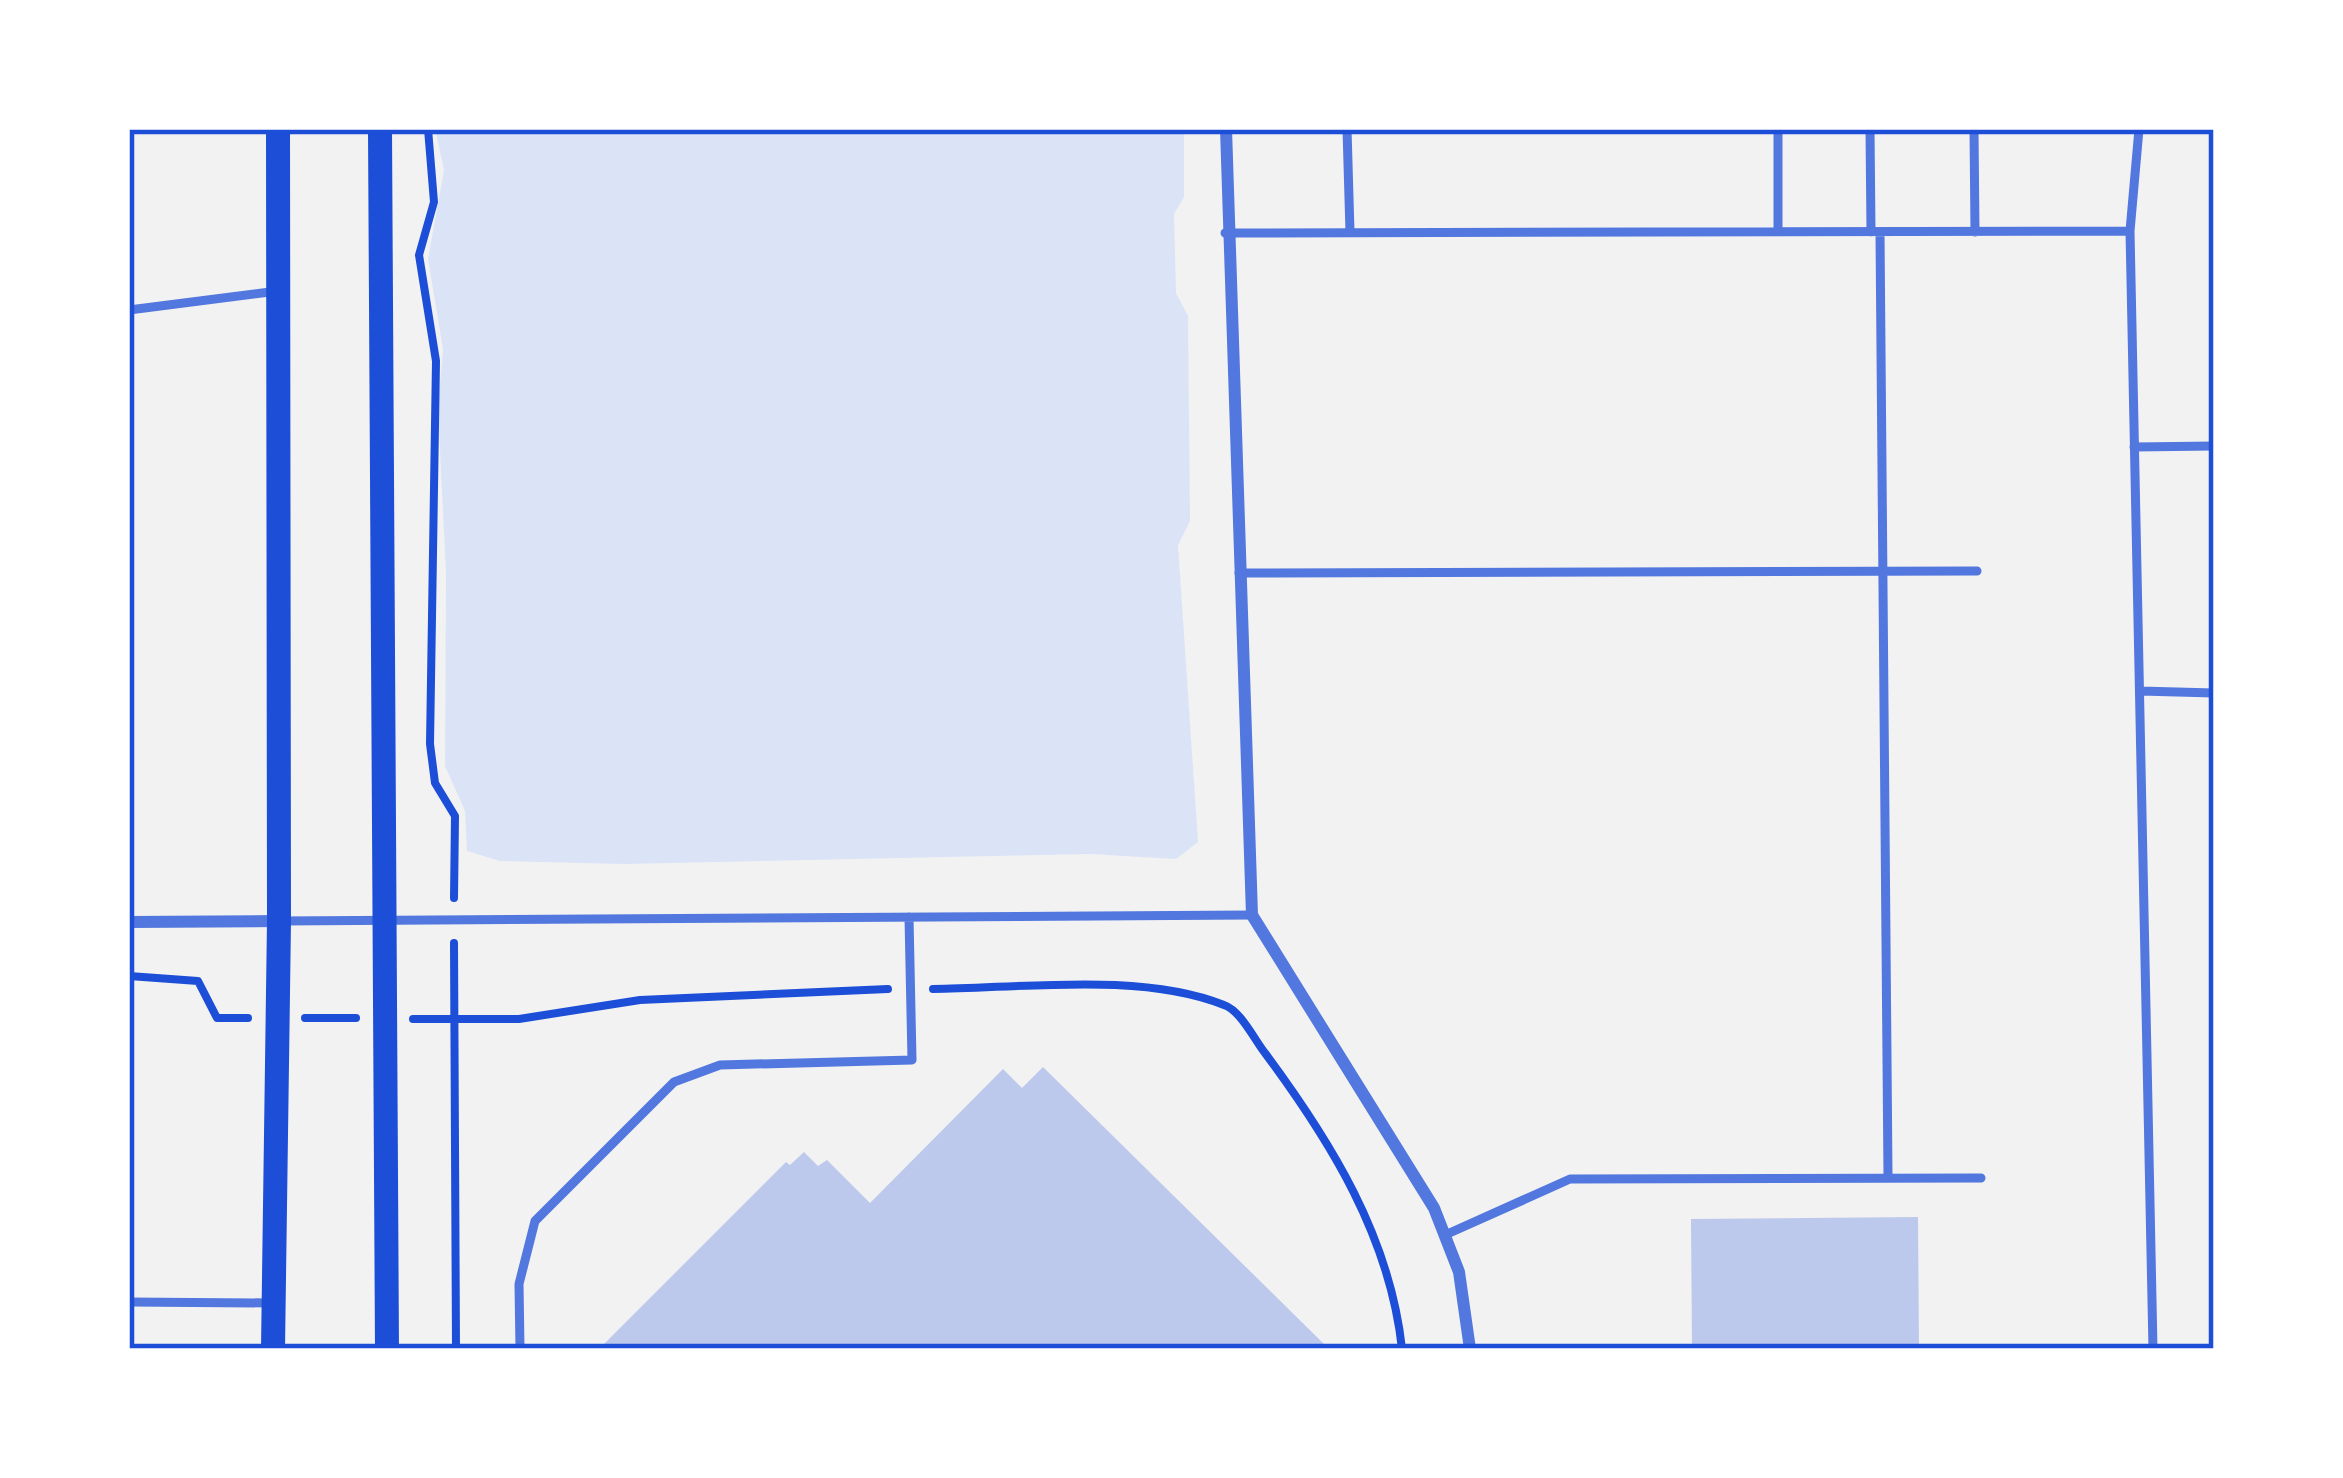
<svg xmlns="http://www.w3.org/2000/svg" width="2343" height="1478" viewBox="0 0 2343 1478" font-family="Raleway,sans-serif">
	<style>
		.green { fill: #dbe4f7 }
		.building { fill: #bdc9ec }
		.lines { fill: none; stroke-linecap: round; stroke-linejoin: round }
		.path { stroke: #1d4ed8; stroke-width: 8 }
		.service { stroke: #5277de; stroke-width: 9 }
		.minor { stroke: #5277de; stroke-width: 12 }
		.secondary { stroke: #1d4ed8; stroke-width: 24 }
		.neatline { fill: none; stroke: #1d4ed8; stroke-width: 4.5 }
	</style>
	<rect width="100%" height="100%" fill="#f2f2f2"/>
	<path class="green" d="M435,129H1184V197L1174,214L1176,293L1188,316L1190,521L1178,545L1198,842L1176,859L1089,854L625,864L500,861L467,851L465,811L445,766L446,574L438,409L443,349L428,259L444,170Z"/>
	<path class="building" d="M1043,1067L1329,1349H599L786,1162L790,1165L804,1152L818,1166L827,1160L870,1203L1003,1069L1022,1088Z
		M1918,1217L1919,1349H1692L1691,1219Z"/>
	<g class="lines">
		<path class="path" d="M428,129L434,202L419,255L436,361L430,744L435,783L455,816L454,898
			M454,943L456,1349
			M129,976L198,981L217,1018H248
			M933,989C1022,988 1142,972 1224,1005C1241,1011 1254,1039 1265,1053C1331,1142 1390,1237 1402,1349
			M305,1018H356
			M413,1019H519L640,1000L888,989"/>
		<path class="service" d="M1347,129L1350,232
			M1870,129L1871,232
			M1974,129L1975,232
			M2139,129L2130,231L2153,1349
			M1778,232V129
			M1880,232L1888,1177
			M1225,233L2130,231
			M129,310L278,291
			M2134,447L2214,446
			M1239,573L1977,571
			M2140,691L2214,693
			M280,921L1252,915
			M1445,1235L1570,1179L1981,1178
			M129,1302L273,1303
			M520,1349L519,1284L535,1221L674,1082L720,1065L912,1060L909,917"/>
		<path class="minor" d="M1226,129L1252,915L1434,1208L1459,1272L1470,1349
			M129,922L279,921"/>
		<path class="secondary" d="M380,129L387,1349
			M273,1349L279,921L278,129"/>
	</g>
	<rect width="2343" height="1478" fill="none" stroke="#ffffff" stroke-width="264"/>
	<rect x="132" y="132" width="2079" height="1214" class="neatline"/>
</svg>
